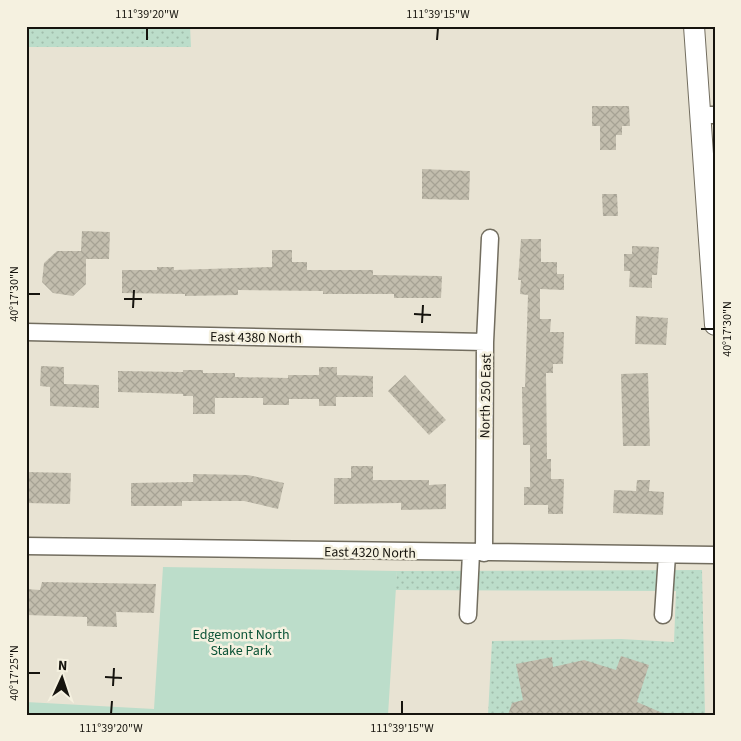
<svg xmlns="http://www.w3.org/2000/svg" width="741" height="741" viewBox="0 0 741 741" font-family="'Source Sans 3',sans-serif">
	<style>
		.grass { fill: url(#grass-dots) }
		.park { fill: #bcddca }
		.building { fill: url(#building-cross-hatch) }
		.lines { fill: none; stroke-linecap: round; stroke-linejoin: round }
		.minor-casing { stroke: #726d5f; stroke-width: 19 }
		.major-casing { stroke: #726d5f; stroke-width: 22 }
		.minor { stroke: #fff; stroke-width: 16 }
		.major { stroke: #fff; stroke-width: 20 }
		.ticks { fill: none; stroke: #16140e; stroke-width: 2 }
		.labels { text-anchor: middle; stroke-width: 5; stroke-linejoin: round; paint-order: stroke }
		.street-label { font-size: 14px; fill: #16140e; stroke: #f5f1e0 }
		.park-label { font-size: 14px; fill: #0c5437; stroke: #f5f1e0 }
		.neatline { fill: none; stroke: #16140e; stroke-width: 2 }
		.ticks-label { font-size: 12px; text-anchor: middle; fill: #16140e }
	</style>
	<defs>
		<pattern id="grass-dots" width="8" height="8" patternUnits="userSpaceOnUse" patternTransform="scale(1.25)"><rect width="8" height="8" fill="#bcddca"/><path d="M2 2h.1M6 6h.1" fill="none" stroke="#a1bdac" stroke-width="1.8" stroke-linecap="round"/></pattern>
		<pattern id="building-cross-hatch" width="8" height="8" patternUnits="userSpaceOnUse" patternTransform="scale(1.25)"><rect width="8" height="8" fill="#c2bdad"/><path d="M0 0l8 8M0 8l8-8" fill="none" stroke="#a6a294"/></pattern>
	</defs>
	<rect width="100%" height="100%" fill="#e8e3d3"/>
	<path class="grass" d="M26,26H190L191,47H26Z
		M702,570L705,715H488L492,641L621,639L674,642L676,591L395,590L397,571Z"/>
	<path class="park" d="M163,567L397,571L388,715H26V702L154,709Z"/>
	<path class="building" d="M592,106H629L630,126H622V135H616V150H600V126H592Z
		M422,169L470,171L469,200L422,199Z
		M602,194H617L618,216H603Z
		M82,231L110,232L109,259H86V284L73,296L53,293L42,282L44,263L57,251H81Z
		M521,239H541V262H557V274H564V290L540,289V319H551L550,332H564L563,364H553V373H546L547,459H551V479H564L563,514H548V505H524V487H530V445H523L522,387H525L528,295L520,294L521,280H518Z
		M632,246L659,247L657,275H652V288L629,287L630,271H624V254H632Z
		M272,250H292V262H307V270H373V275L442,276L441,298H394V294H323V291L238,290V295L185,296V294L122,293V270H157V267H174V270L272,267Z
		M636,316L668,318L666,345L635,344Z
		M41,366L64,367V384L99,385V408L50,406V387L40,386Z
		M319,367H337V375L373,376V397H336V406H319V399H289V405H263V398H215V414H193V396H183V394L118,392V371L183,372V370H203V373H235V377L288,378V375H319Z
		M648,373L650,446H623L621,374Z
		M405,375L446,420L429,435L388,391Z
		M351,466H373V480H429V485L446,484V509L401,510V503L334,504V478H351Z
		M26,472L71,473L70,504L26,503Z
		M193,474L248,475L284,483L278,509L244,501H182V506H131V483L193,482Z
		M637,480H650L649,491L664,492L663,515L613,513L614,490L636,491Z
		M42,582L156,584L154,613L116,612L117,627L87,626V617L26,615V589L40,590Z
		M621,656L649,665L637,702L667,715H508L512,703L523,700L516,664L552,657L553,667L584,660L616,670Z"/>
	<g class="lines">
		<g class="minor-casing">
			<path id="minor" d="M701,115H715
				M26,332L485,342
				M26,546L715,555
				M484,553L485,342L490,238
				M468,615L471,553
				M663,615L667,555"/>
		</g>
		<g class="major-casing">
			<path id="major" d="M694,26L715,325"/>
		</g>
		<use href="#minor" class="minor"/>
		<use href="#major" class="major"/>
	</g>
	<path class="ticks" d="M147,40V28M437,40L438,28M28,294H40M124,299H142M133,308L134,290M414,314L431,315M422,323L423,305M701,329H714M28,673H40M105,677L122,678M113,686L114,668M111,714L112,701M402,714V701"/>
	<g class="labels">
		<g class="street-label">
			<text transform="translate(256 337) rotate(1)" y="5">East 4380 North</text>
			<text transform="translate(485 396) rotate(-89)" y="5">North 250 East</text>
			<text transform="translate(370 552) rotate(1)" y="5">East 4320 North</text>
		</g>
		<g class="park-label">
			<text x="241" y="639">Edgemont North<tspan x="241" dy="16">Stake Park</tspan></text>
		</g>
	</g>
	<rect width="741" height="741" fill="none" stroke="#f5f1e0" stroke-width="55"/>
	<g transform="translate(62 678) rotate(3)" stroke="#f5f1e0" stroke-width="4" paint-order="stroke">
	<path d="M0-4L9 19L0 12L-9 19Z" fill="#16140e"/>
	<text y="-8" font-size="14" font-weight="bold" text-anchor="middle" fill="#16140e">N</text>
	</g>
	<rect x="28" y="28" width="686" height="686" class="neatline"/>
	<g class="ticks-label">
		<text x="147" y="18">111°39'20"W</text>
		<text x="438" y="18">111°39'15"W</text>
		<text transform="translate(14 294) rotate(-90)" y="4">40°17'30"N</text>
		<text transform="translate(727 329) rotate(-90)" y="4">40°17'30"N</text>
		<text transform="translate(14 673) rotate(-90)" y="4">40°17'25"N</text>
		<text x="111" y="732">111°39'20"W</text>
		<text x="402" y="732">111°39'15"W</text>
	</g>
</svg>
